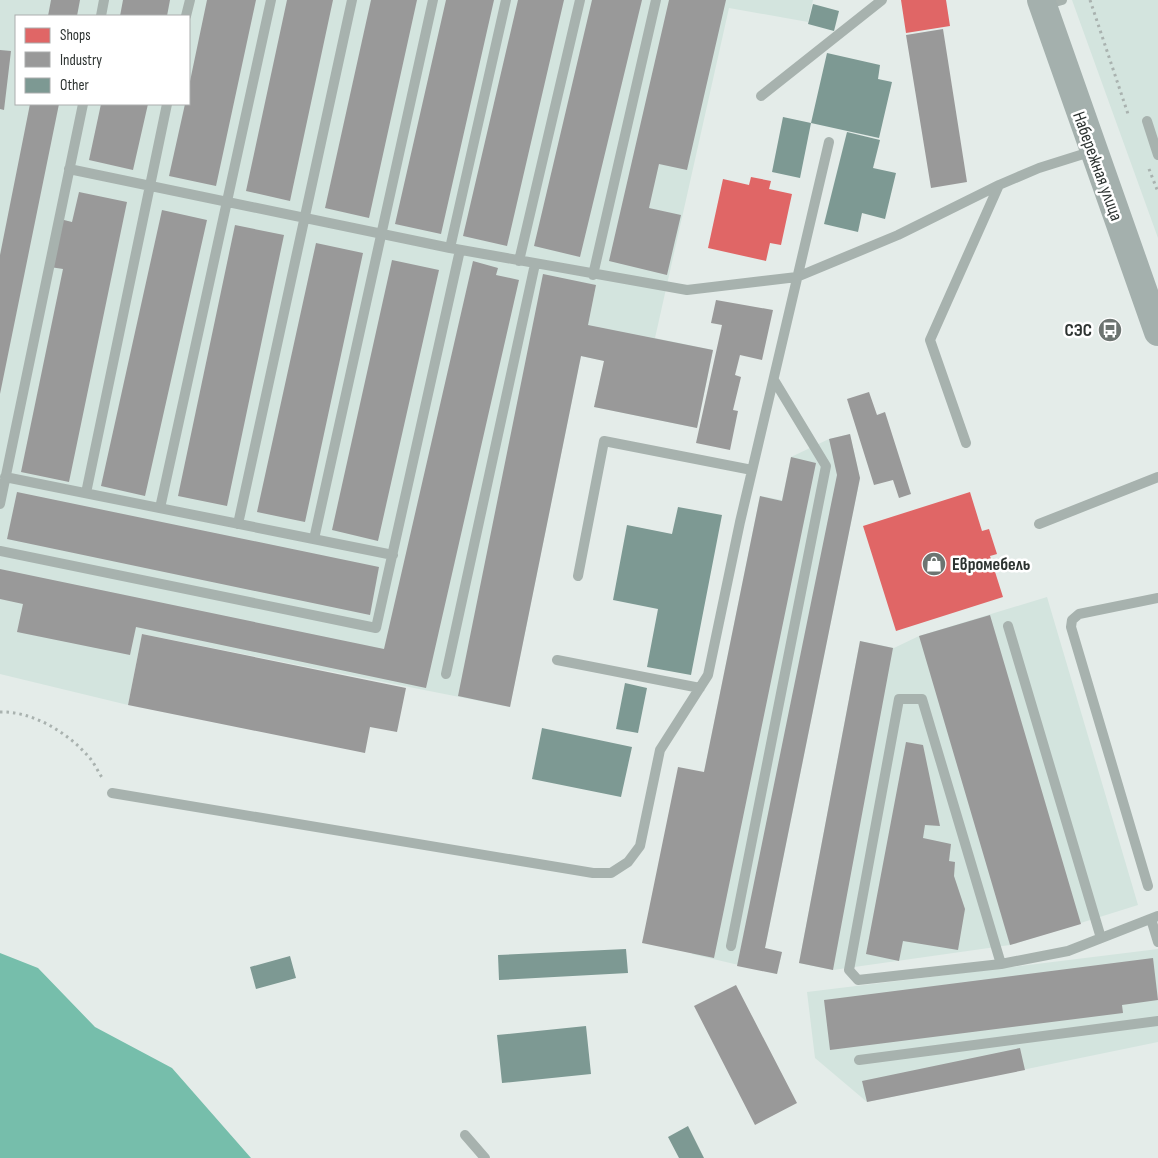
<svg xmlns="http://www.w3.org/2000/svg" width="1158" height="1158" viewBox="0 0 1158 1158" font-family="'Sofia Sans Condensed',sans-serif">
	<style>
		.built { fill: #d3e4de; fill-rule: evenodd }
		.water { fill: #76beab }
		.shops { fill: #e06666 }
		.industry { fill: #999 }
		.building { fill: #7d9993 }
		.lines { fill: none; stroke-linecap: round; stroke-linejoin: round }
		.path { stroke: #a9b2af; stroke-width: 3; stroke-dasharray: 2.5 4; stroke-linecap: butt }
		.lane { stroke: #a7b2ae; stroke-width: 10 }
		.secondary { stroke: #a4b0ad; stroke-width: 28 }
		.labels { text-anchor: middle; stroke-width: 5; stroke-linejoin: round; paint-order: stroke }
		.street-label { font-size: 18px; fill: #2d3331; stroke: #fff }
		.poi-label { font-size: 18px; font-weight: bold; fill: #2d3331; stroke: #fff; text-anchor: end }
	</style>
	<rect width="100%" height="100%" fill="#e4ece9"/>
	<path class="built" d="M0,0H813L808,22L729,8L655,338L713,350L697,428L594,407L604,361L581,356L510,707L142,634L128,705L0,674ZM16,16H189V104H16Z
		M1072,0H1158V238Z
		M850,434L860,478L765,948L782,952L777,974L692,954L728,777L704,772L760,496L782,500L791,457L829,439Z
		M1047,597L1138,905L1010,945L833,970L799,963L860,641L894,648L919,636Z
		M1158,949V1042L867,1102L815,1058L807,992Z"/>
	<path class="water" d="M0,953L38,968L95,1027L172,1068L251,1158H0Z"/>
	<path class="shops" d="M901,0H946L950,26L906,33Z
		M751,177L771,181L769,189L792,194L781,245L770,243L766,261L708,248L723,179L749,185Z
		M970,492L982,531L989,529L997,554L990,556L1003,597L896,631L863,526Z"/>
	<path class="industry" d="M51,0H80L77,16H48Z
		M123,0H170L167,16H120Z
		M207,0H256L216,186L169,176L185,104H189V86Z
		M287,0H333L290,201L246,191Z
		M371,0H417L369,218L325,208Z
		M446,0H494L441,234L395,224Z
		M518,0H564L507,246L463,236Z
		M592,0H642L580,257L534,246Z
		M669,0H726L687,170L659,164L649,208L681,215L667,275L609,261Z
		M943,29L967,182L931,188L906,35Z
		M0,50L11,51L4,110L0,109Z
		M30,104H59L0,394V255Z
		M101,104H148L133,170L89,160Z
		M79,192L127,202L69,482L21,472L63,269L50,267L60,219L72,222Z
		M162,210L207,220L145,496L101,486Z
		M235,225L284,235L227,506L178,496Z
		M316,243L363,253L305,522L257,512Z
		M392,260L439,270L378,541L332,530Z
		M473,261L498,268L496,275L519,280L426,688L136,627L130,655L17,632L23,604L0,599V569L384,649Z
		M543,274L596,285L588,325L713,350L697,428L594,407L604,361L581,356L510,707L458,696Z
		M716,300L773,310L762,360L740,355L735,375L741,377L733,410L738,411L730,450L696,443L722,325L711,323Z
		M869,392L877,415L885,412L911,494L899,498L893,480L874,485L847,399Z
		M850,434L860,478L765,948L782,952L777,974L737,966L837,475L829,439Z
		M791,457L816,463L714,958L642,943L678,767L704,772L760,496L782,501Z
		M17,492L379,567L370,615L7,539Z
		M990,615L1081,924L1010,945L919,636Z
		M142,634L406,688L397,732L370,727L365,753L128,705Z
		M860,641L893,648L833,970L799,963Z
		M906,742L923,745L940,826L925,825L923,838L951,844L949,861L955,862L954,876L965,909L958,950L903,941L899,961L866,954Z
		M1153,958L1158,1000L1122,1005L1123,1013L830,1050L824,1000Z
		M736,985L797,1103L755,1125L694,1006Z
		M1020,1048L1025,1070L867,1102L862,1081Z"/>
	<path class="building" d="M813,4L839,11L834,31L808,24Z
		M827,53L880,65L878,79L892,82L879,138L811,123Z
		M783,117L811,123L800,178L772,172Z
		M847,132L880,140L873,168L896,173L885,219L862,213L858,232L824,224Z
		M678,507L722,515L691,675L647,667L658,609L613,600L627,525L672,534Z
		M625,683L647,688L638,733L616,729Z
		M542,728L632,747L621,797L532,779Z
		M626,949L628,973L499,980L498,955Z
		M290,956L296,978L256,989L250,967Z
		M586,1026L591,1074L502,1083L497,1035Z
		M688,1126L704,1158H679L668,1137Z"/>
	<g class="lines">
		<path class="path" d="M1090,0L1129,117
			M1149,169L1158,192
			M0,712C32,711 67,732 88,756C94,762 98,772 103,779"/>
		<path class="lane" d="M1044,5L1062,0
			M101,16L104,0
			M186,16L190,0
			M761,96L882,0
			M1147,121L1158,155
			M69,169L450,248L687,290L797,277L898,235L999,185L1039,168L1093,151
			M450,248L506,0
			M519,261L580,0
			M593,275L656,0
			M966,443L930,340L999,185
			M5,477L393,555
			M86,493L167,104
			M0,504L83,104
			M160,508L271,0
			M238,524L352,0
			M1039,524L1158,477
			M314,539L433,0
			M0,551L376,628L460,250
			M578,576L604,441L752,470
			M1008,626L1101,938
			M557,660L700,688
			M446,674L535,264
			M112,793L593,873H611L628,862L640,846L660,750L708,675L740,522L829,142
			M1148,886L1071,627L1072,620L1079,614L1158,598
			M1151,919L1158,942
			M731,946L826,466L774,380
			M1001,964L922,699H899L849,970L858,980L1001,964L1068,951L1158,916
			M859,1060L1158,1021
			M465,1135L485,1158"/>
		<path class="secondary" d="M1041,0L1158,332"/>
	</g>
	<defs>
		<g id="bus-disc" transform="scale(1.25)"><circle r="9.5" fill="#6d7471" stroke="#fff"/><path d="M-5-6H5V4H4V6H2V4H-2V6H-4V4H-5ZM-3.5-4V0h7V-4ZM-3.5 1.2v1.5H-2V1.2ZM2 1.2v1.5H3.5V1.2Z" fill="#fff"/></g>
		<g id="shop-disc" transform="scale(1.25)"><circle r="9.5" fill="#6d7471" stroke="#fff"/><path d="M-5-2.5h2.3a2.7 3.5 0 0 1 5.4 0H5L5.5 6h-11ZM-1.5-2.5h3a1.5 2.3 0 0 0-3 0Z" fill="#fff"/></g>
	</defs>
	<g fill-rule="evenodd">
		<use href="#bus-disc" x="1110" y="330"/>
		<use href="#shop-disc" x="934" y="564"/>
	</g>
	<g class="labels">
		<g class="street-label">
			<text transform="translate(1098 166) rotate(70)" y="6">Набережная улица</text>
		</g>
		<g class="poi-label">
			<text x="1092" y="336">СЭС</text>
			<text x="952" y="570" text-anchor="start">Евромебель</text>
		</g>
	</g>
	<rect x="15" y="15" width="175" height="90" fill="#ffffff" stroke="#abadad"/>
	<rect x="25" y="28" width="25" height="15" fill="#e06666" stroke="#abadad"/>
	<text x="60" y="40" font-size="15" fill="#2d3331">Shops</text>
	<rect x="25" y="52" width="25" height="15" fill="#999999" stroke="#abadad"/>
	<text x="60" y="65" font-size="15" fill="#2d3331">Industry</text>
	<rect x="25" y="78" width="25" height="15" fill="#7d9993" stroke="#abadad"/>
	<text x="60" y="90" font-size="15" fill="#2d3331">Other</text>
</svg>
